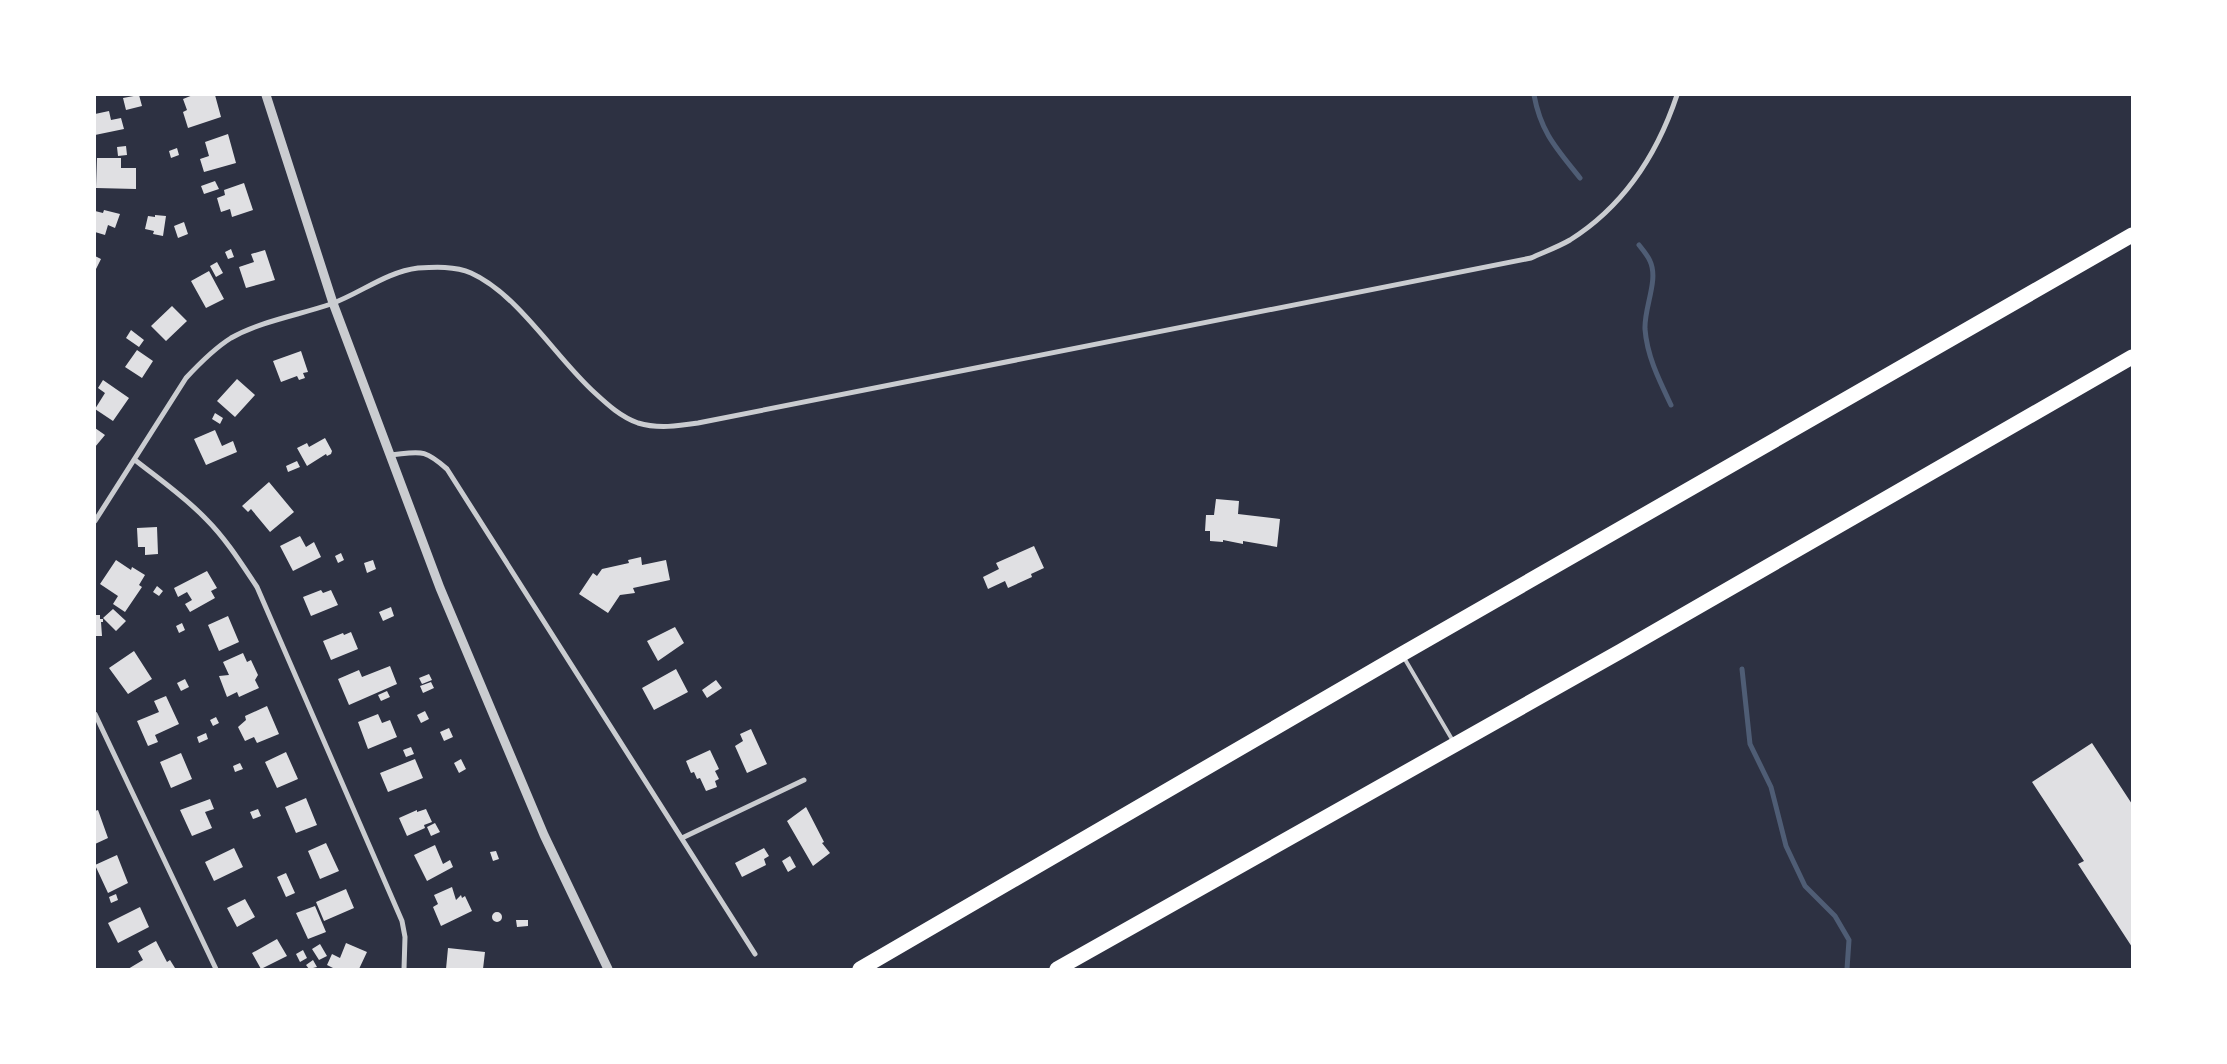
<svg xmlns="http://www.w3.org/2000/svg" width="2227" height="1064" viewBox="0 0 2227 1064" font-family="'IBM Plex Serif',serif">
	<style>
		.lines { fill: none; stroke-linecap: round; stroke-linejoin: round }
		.stream { stroke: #4f5d75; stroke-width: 5 }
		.building { fill: #e0e0e3 }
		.service { stroke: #caccd0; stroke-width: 4 }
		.minor { stroke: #caccd0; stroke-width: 5 }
		.tertiary { stroke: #caccd0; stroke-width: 9 }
		.motorway { stroke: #fff; stroke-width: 15 }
	</style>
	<rect width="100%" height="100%" fill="#2d3142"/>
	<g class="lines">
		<path class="stream" d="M1534,95C1541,133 1557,149 1580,178
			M1639,245C1643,250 1648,256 1650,261C1659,280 1644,307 1645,329C1647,356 1659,380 1671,405
			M1742,669L1750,744L1771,787L1786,846L1805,886L1835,916L1849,940L1847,969"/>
	</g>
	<path class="building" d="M139,95L142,106L126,110L123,98Z
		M193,95H215L221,117L188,128L183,112L187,110L183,99Z
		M109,111L111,120L121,118L124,129L95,135V114Z
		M228,134L236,163L204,172L200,159L209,156L205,142Z
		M126,146L127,155L118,156L117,147Z
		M177,148L179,155L171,158L169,151Z
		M97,158H121V168H136V189L96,188Z
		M215,181L219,189L204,194L201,186Z
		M244,183L253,210L232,217L230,209L221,212L217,198L225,195L224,190Z
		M104,210L120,214L115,228L108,225L105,235L95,232V211L103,213Z
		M155,215L166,216L163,236L153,234L154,231L145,229L148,216L155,217Z
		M184,222L188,234L178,238L174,226Z
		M231,249L234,257L228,259L225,252Z
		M265,250L275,280L246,288L239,267L254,262L251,254Z
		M95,256L101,259L95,271Z
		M217,262L223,273L216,277L210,266Z
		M209,271L224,299L206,308L191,281Z
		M172,306L187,321L166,341L151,326Z
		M131,330L144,340L139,347L126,338Z
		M137,350L153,361L142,378L125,367Z
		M301,351L308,372L303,373L305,378L299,380L297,376L281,382L273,361Z
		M237,379L255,395L235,417L217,401Z
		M103,380L129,398L113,421L95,409L105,393L98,388Z
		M215,413L223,418L220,424L212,419Z
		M95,428L105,435L95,447Z
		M215,430L222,446L233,441L237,452L206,465L194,439Z
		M325,438L332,451L331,454L327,456L326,454L307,466L297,448L307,443L309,447Z
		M297,461L300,467L288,472L286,466Z
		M269,482L294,512L270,532L251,509L248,512L242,506Z
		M1216,499L1239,501L1238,514L1280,519L1277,547L1243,541V544L1223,540V542L1210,541V531H1205L1206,515H1214Z
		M157,527L158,554L145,555V547H138L137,528Z
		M300,536L306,547L314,542L321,557L293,571L280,546Z
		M1034,546L1044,568L1031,574L1032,577L1008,588L1005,581L988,589L983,577L999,569L996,563Z
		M341,553L344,560L338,563L335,556Z
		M641,557L642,565L666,560L670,580L633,588L635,593L620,595L608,613L579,594L593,573L597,576L602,569L629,563L628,560Z
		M116,560L131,570L132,567L145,575L139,585L142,587L125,612L113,604L118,596L100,584Z
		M373,560L376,569L367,573L364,563Z
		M207,571L217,588L211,591L215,598L190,612L185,604L192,600L187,592L178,597L174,588Z
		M157,586L163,591L159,596L153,592Z
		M321,590L323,593L331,590L338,605L311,616L303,597Z
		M391,607L394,616L383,621L379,612Z
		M113,609L126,621L116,631L103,618Z
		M95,615H100V619H103V622H101L102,636H95Z
		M228,616L239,642L219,651L208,625Z
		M182,623L185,630L179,633L176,626Z
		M675,627L684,643L658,661L647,641Z
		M351,632L358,649L331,660L323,641L343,633L344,635Z
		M134,651L152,679L128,694L109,668Z
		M243,653L247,662L251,660L258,675L255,680L259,688L239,697L237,692L227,697L219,676L229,675L223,662Z
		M390,666L397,684L349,705L338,679L359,670L362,677Z
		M676,669L688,692L654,710L642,688Z
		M429,674L432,680L422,684L419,678Z
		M185,679L189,687L181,691L177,683Z
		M716,680L722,688L707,698L702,690Z
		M431,682L434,688L423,693L420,686Z
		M387,691L390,697L381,701L378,695Z
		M166,696L179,724L155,735L158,742L148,746L137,721L159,712L154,701Z
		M267,706L279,734L257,743L254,737L245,741L238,727L246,720L245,716Z
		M425,711L429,719L421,723L417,715Z
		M378,714L382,723L390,720L397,737L368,749L358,722Z
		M216,717L219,723L213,726L210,720Z
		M449,728L453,737L444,741L440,732Z
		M751,729L767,764L747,773L735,746L743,741L740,734Z
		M206,733L208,739L199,743L197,737Z
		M2092,743L2132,804V947L2078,864L2084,861L2032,782Z
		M411,747L414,754L406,757L403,750Z
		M710,750L719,769L715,771L719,779L715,781L717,787L706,791L700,778L697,779L694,772L691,773L686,761Z
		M286,752L298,779L277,788L265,762Z
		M181,753L192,779L171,788L160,762Z
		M415,759L423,778L388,792L380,773Z
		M461,759L466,769L459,773L454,763Z
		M240,763L243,769L235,772L233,766Z
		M306,798L317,825L296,833L285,807Z
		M210,799L214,809L205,812L212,828L192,836L180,810Z
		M806,807L824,842L822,843L830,853L813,866L787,821Z
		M258,809L261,816L253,819L250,812Z
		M426,809L432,822L424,825L425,828L407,836L399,818L417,810V812Z
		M98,810L108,838L95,844V811Z
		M435,823L440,832L431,836L427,827Z
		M326,843L339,871L320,879L308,851Z
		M435,845L443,864L450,860L453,867L427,881L414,855Z
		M234,848L243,867L214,881L205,862Z
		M764,848L769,856L764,859L766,865L742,877L735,863Z
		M496,851L499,859L493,861L490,852Z
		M117,855L128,883L108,893L95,865Z
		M790,856L796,867L788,872L782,861Z
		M286,873L295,893L286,897L277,877Z
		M452,887L456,900L461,895L462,898L465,896L472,911L441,926L433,907L438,904L434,895Z
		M346,889L354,908L324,921L316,902Z
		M116,894L118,900L111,903L109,897Z
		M245,899L255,917L237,927L227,908Z
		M315,906L326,932L308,939L296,913Z
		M140,907L149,927L118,943L108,923Z
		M492 917a5 5 0 1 1 10 0a5 5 0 1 1-10 0Z
		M516,920H528V926L517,927Z
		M277,939L287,956L261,969L252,953Z
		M156,941L167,962L170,960L175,968L128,969L143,960L138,951Z
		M346,943L367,952L359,969H335L327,965L332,954L340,958Z
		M320,944L327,956L319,960L312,949Z
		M448,948L485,952L483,969H446Z
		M303,950L307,958L300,962L296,954Z
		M313,960L317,967L309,969L306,965Z"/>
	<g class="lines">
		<path class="service" d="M1403,656L1453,741"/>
		<path class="minor" d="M390,455C421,452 423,448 447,469L755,954
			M135,460C159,479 185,497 206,519C226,539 241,563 257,587L402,921L405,937L404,969
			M95,521L186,378C199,364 215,348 231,338C261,321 299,315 331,304C361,293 386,272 418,268C435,267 455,266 471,273C518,294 556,358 595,393C608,405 621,417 638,423C658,429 678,426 698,423L1531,258C1544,252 1558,247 1570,240C1624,206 1657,155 1677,95
			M95,714L216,969
			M682,838L804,780"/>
		<path class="tertiary" d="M266,95L333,303L440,588L544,835L608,969"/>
		<path class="motorway" d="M860,969L1402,654L2132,235
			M1057,969L1621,651L2132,357"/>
	</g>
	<rect width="2227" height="1064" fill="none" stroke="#ffffff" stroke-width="192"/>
</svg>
